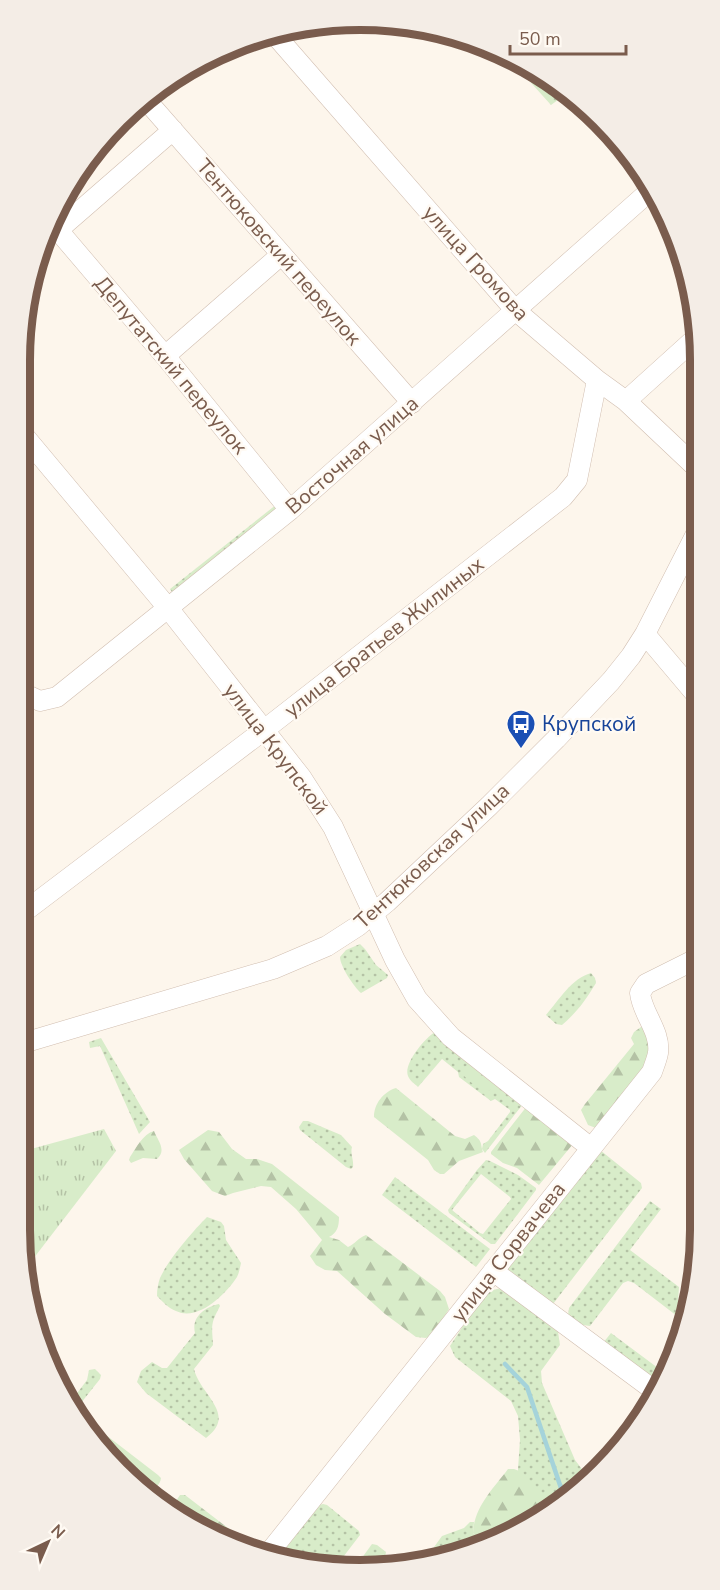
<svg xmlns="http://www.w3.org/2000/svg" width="720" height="1590" viewBox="0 0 720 1590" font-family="'Nunito Sans',sans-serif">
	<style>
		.grass { fill: url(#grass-dots); fill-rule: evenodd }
		.forest { fill: url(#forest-firs) }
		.park { fill: url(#park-tufts) }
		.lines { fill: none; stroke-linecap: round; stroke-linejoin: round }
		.stream { stroke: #a5d3da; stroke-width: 4.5 }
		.minor-casing { stroke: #d1beb0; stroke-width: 21 }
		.minor { stroke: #fff; stroke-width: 20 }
		.labels { text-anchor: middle; stroke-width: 4.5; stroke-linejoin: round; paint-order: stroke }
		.street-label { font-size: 21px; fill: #7a5c4d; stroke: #fffaf3 }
		.transit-label { font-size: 21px; fill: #164399; stroke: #fffaf3; text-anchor: start }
		.rim { fill: none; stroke: #7a5c4d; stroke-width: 8 }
	</style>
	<defs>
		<pattern id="grass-dots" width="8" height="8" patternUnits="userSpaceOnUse" patternTransform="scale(1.5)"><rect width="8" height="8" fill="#d8ecc9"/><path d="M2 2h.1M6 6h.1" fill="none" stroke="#b4c2a5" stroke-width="1.8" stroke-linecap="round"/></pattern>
		<pattern id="forest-firs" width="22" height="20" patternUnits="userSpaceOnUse" patternTransform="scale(1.5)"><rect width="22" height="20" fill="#d8ecc9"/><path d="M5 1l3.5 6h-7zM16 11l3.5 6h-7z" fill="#b4c2a5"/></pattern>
		<pattern id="park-tufts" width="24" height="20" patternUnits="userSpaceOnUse" patternTransform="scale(1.5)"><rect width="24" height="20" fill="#d8ecc9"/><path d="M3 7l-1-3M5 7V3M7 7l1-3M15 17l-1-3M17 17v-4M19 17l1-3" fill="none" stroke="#b4c2a5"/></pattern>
	</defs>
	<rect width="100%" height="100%" fill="#fdf6ec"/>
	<path class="grass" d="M505,54L567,90L569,92L551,105Z
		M277,504L281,507L172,592L170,589Z
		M360,944L365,949L376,965L388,975L387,978L361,993C354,987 340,966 340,957L346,950Z
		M591,973L595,978L596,983C585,1001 578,1011 562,1025L556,1024L546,1015C559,1000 572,978 591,973Z
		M435,1032L523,1104L485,1153L482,1149L483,1144L488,1141L510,1112V1110L495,1099L491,1101L459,1077L458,1072L442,1059L418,1087C415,1084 410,1081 408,1076C403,1064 425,1038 435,1032Z
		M101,1038L150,1122L139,1134L100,1046L90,1048L89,1042Z
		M303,1121H308L341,1135L352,1147C350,1154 354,1160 353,1167L351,1169L346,1167L300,1130L299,1127Z
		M600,1150L641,1183L642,1188L553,1304L506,1268Z
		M486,1160L490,1161L518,1175L536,1188V1190L495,1244H491L449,1213L448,1210L477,1170ZM481,1174L510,1197L511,1199L483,1234L480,1233L452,1210Z
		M395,1177L490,1249L476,1267L382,1195Z
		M650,1201L661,1209L630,1250L679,1287L677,1316L634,1283L628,1281L623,1283L590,1326L583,1325L568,1315L569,1308Z
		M207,1217L221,1222L224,1226L226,1240L241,1263C240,1268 239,1273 237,1277C226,1294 198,1322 176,1311C168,1308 163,1302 157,1296C157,1289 158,1284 160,1278C168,1260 193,1231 207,1217Z
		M501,1288L558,1332L560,1345L541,1371L542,1383L575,1460L588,1477L530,1525L520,1511L518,1469L520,1440L518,1416L511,1401L455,1357L450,1346L465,1323L489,1291Z
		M219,1304L220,1306C210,1325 212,1325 213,1345L194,1369C200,1395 238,1414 206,1438L146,1393L137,1382L141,1371L152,1362L162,1368H167L195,1333C191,1317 205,1307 219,1304Z
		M611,1333L666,1374L659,1385L603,1343Z
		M95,1369L101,1375L100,1379L77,1408L72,1400L87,1380L89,1370Z
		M323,1504L327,1505L359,1531L360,1535L337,1565L294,1564L278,1558L319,1505Z
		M470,1522H474L473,1533L480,1542L424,1561L442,1536L464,1528Z
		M372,1544L377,1545L386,1552L385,1557L395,1565L400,1562L406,1567L356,1566Z"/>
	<path class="forest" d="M641,1027L646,1029L651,1035L646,1071L596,1128L588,1125L581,1110L585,1104L634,1044L631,1038L634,1032Z
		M468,1065L474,1066L493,1082V1088L489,1091L473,1084L464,1076L462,1072L464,1067Z
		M396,1088L455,1136L465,1139L474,1135C483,1142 480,1143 483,1152L459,1161L444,1174H440L434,1170L428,1160L374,1117C374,1104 383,1092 396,1088Z
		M527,1106L573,1144L539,1185L517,1168L503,1163L491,1154V1152Z
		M208,1130L219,1132L232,1149L246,1159H257L272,1164L339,1217C339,1227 337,1233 329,1237L339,1240L348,1247C355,1244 358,1238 366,1235L440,1291L445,1297L449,1309L433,1334L426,1338L416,1337L385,1314L337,1271L325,1270L316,1265L310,1256L322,1240L296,1209L271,1187L261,1186L233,1193L225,1196L212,1191L184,1159L179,1150Z
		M154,1131C158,1141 167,1150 157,1159L143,1158L131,1163L129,1160L130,1157C136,1148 143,1134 154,1131Z
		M91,1425H93L158,1475L161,1478C160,1485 156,1488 150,1490L104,1454L88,1426Z
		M508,1469H514L522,1472L553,1506L530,1525L480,1542L473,1533C474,1507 493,1489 508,1469Z
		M180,1495H185L250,1545L252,1548C232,1541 180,1526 174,1504Z"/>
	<path class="park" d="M104,1129L116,1151L30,1263L24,1258L20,1230V1152Z"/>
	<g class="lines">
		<path class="stream" d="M505,1364L527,1387L564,1497"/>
		<g class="minor-casing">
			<path id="minor" d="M276,36L515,310L597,380L626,401L698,469
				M147,101L412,403
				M51,222L165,356L290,510
				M58,230L173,130
				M165,356L281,255
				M626,401L698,336
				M20,431L168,608L301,777L333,827L395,960L417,999L451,1037L591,1148
				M645,634L699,698
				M20,686L25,694L40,701L57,697L290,510L651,190
				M20,915L264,730L563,497L577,480L597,380
				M20,1044L273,969L327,946L358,926L387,902L489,806L556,739L611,681L631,656L645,634L698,530
				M493,1271L655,1391
				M268,1554L652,1072C654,1066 657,1059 658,1053C661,1031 642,1014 640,993L646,984L700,957"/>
		</g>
		<use href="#minor" class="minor"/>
	</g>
	<defs>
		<g id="bus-pin" transform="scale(1.5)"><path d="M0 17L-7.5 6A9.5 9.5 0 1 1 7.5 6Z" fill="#1a4fb4" stroke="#fffaf3"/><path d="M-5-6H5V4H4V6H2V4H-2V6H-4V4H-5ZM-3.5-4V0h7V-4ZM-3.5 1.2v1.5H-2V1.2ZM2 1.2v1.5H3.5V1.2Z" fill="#fff"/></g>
	</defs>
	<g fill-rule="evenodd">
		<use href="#bus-pin" x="521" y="724"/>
	</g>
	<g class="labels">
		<g class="street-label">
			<text transform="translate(279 252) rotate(49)" y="7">Тентюковский переулок</text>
			<text transform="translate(476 263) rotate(48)" y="7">улица Громова</text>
			<text transform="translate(171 365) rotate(50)" y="7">Депутатский переулок</text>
			<text transform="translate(352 455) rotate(-41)" y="7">Восточная улица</text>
			<text transform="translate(384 637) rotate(-38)" y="7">улица Братьев Жилиных</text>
			<text transform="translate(276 749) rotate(53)" y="7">улица Крупской</text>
			<text transform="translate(432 856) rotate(-43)" y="7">Тентюковская улица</text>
			<text transform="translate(508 1252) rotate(-52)" y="7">улица Сорвачева</text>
		</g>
		<g class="transit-label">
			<text x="542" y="731">Крупской</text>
		</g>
	</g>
	<path d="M0 0H720V1590H0ZM360 30H360A330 330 0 0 1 690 360V1230A330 330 0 0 1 360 1560H360A330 330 0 0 1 30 1230V360A330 330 0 0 1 360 30Z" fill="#f4ede6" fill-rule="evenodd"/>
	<path class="rim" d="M360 30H360A330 330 0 0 1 690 360V1230A330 330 0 0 1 360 1560H360A330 330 0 0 1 30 1230V360A330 330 0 0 1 360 30Z"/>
	<g transform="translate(48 1542) rotate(44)" stroke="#fffaf3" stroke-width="4.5" paint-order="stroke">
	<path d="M0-4.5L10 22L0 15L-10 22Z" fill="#7a5c4d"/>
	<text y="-9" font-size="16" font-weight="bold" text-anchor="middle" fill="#7a5c4d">N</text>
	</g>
	<path d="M510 45v9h116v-9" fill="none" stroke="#7a5c4d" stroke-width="3"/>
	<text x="519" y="45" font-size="18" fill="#7a5c4d" stroke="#fffaf3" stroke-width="4.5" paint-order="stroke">50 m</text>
</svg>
